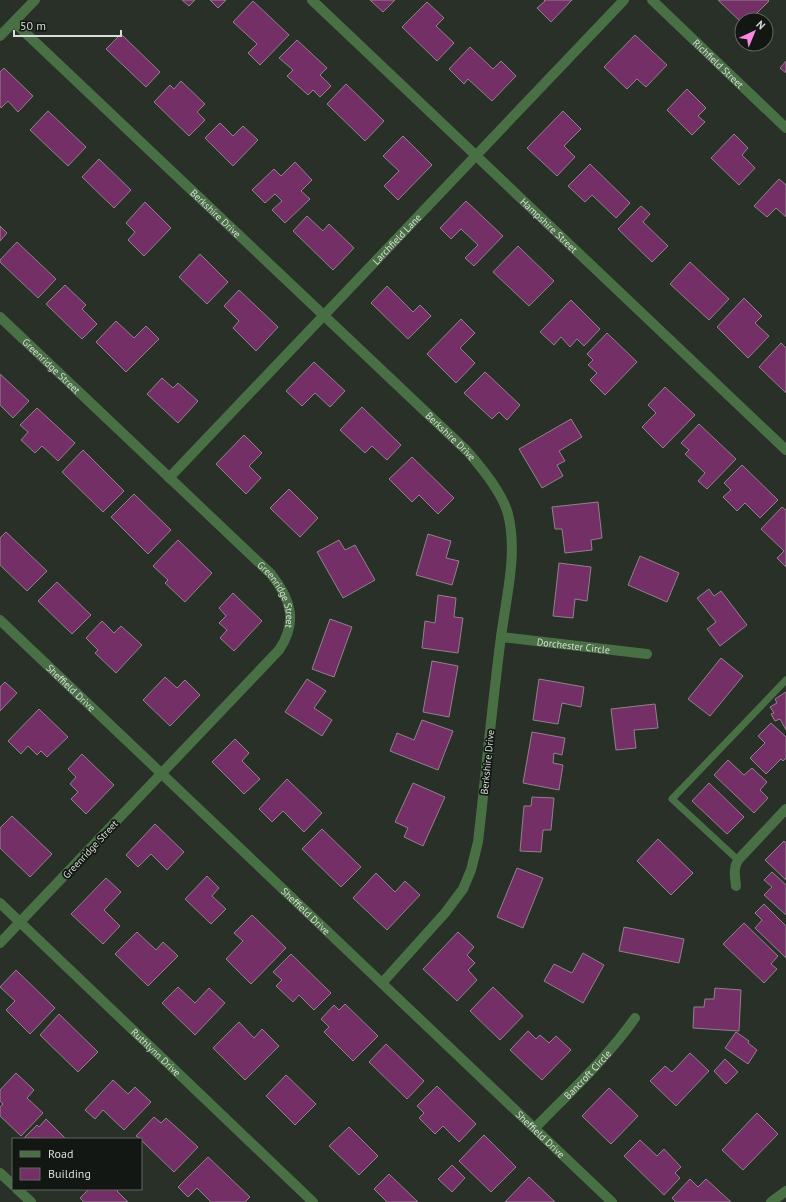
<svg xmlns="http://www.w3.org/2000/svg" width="786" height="1202" viewBox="0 0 786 1202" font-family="'PT Sans',sans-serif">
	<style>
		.building { fill: #743066; stroke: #8f828b }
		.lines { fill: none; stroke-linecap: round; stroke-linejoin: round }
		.service { stroke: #497044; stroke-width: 7 }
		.minor { stroke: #497044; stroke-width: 10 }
		.labels { text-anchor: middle; stroke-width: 3.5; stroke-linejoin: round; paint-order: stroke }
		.street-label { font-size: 10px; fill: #d8ddd7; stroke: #131713 }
	</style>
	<rect width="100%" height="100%" fill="#283027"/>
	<path class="building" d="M182,0H195L189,6Z
		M210,0H226L218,8Z
		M370,0H395L383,12Z
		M544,0H572L551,22L537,8L545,1Z
		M718,0H768L769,1L750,20H742V23Z
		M253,1L289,35L260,65L248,53L257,44L233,22Z
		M427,2L444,18L436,26L454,43L437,61L402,27Z
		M121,34L160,72L146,87L106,49Z
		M635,35L667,65L646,87L637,79L627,89L604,67Z
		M297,40L327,68L320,75L331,86L320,97L313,90L308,95L287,76L293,70L279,58Z
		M470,47L493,69L501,61L516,76L492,101L468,79L464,84L449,69Z
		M786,61V73L780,68Z
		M4,68L33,96L18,112L8,101L1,108L0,106V72Z
		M181,81L205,104L197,112L205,120L189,136L154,102L170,85L174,89Z
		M346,84L384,121L365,141L327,104Z
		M687,89L706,108L698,116L705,122L692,135L667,110Z
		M48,111L86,147L68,166L30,130Z
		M563,111L581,129L564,146L575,157L557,176L527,148Z
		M220,123L233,136L243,126L258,140L233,166L205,138Z
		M734,134L748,148L742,155L755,168L739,185L711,158Z
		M403,136L432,165L398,200L384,186L399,171L383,156Z
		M99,159L131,190L114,208L82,177Z
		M295,162L312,180L301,191L310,199L285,223L272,210L282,201L275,194L265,203L252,190L274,169L281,176Z
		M590,164L630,203L616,218L592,195L585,202L568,186Z
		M779,179L786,185V217L776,208L767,217L754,206Z
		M466,201L503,236L474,266L465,258L478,245L461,229L451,239L440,228Z
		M145,202L171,228L144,256L128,240L135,232L126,223Z
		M641,206L650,214L643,222L668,246L652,262L618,229Z
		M307,216L323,231L329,224L354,248L333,270L293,231Z
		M0,226L7,233L0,241Z
		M17,242L56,279L38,298L0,262V260Z
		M518,246L554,281L529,306L493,272Z
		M200,254L228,282L207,304L179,277Z
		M690,262L729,299L709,320L670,284Z
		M65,285L86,305L82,309L97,324L82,339L46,304Z
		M387,286L413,312L420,305L431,316L408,339L371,303Z
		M239,290L278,327L256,351L233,328L239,321L224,306Z
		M744,298L762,316L755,323L769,336L748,358L717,327Z
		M571,300L600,329L584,346L577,339L570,347L561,337L554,345L540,332Z
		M461,319L475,333L460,348L475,363L456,383L427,354Z
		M116,321L134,338L146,326L159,339L126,372L96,342Z
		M607,333L637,362L605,395L590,380L597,373L588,365L593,360L587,354Z
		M781,343L786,348V393L759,367Z
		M314,362L345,391L330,407L315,393L302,406L286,391Z
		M485,372L520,405L507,420L499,412L492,419L464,393Z
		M0,374L29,401L13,418L0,405Z
		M162,378L173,388L178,383L198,401L178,423L147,394Z
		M665,387L695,415L663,448L642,427L656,413L648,405Z
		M362,407L401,445L387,460L372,446L365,453L340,430Z
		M37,408L75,443L58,461L42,446L35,453L21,440L28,432L20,425Z
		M571,419L582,437L559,451L565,461L557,465L563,476L542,488L519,449Z
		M699,424L736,459L707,489L698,481L705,473L685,454L689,450L681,443Z
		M244,435L262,453L249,466L261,478L246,494L216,464Z
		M83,450L124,491L103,512L62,472Z
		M412,457L454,498L438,514L419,495L412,502L389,479Z
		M742,465L778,500L760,518L745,503L737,511L723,497L731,490L724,483Z
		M289,489L318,518L300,537L270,508Z
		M134,494L171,530L148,554L111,517Z
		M598,502L602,538L591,540L592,550L565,553L562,529H555L552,507Z
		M782,507L786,510V567L777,558L784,551L761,529Z
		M6,532L47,571L27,591L0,565V538Z
		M428,534L451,541L446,558L459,561L452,585L416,575Z
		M178,540L212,573L185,602L165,583L168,580L153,566Z
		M339,540L345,550L355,545L375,580L343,598L317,552Z
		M640,556L679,573L667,602L628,585Z
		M559,563L591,567L587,601L575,599L573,618L553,616Z
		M57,582L91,615L72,634L38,601Z
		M709,589L714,596L721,591L747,625L720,646L707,629L716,622L697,598Z
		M233,593L262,621L234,651L220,638L227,630L219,623L226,616L219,608Z
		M438,595L456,598L454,617L463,618L458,653L422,648L425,621L435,623Z
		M330,619L352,627L334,677L312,669Z
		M102,621L114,633L121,626L142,645L116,673L95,653L98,650L86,638Z
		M721,658L743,676L710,716L688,699Z
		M432,661L458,666L449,717L423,712Z
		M165,677L177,688L185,680L200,695L170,726L143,700Z
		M307,679L326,691L314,708L332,720L322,736L285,712Z
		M539,679L584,687L581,707L562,703L558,724L533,720Z
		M5,682L17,693L0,711V687Z
		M786,692V730L780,719L775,721L771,714L774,713L770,707L777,703L775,699Z
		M655,704L658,728L634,730L636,748L616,750L611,709Z
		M39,709L68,737L47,757L41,751L37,755L28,746L21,754L8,741Z
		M422,720L453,731L438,770L390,751L397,733L414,740Z
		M771,723L786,737V758L783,761L781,759L766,774L750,758L765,743L758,736Z
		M532,732L565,738L562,755L554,753L553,763L563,765L559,790L523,783Z
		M235,739L249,753L242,761L260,779L244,794L212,762Z
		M82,754L114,785L86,814L71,799L78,792L70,784L76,777L68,769Z
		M728,760L744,775L752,768L767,782L760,790L768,798L754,813L714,775Z
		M287,779L322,813L304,832L283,811L272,822L259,809Z
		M413,783L445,797L423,846L404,837L408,828L395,822Z
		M709,783L744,817L727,834L692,801Z
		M532,797L554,798L551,830H543L541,852L520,851L524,806H531Z
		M12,816L52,854L30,877L0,848V828Z
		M155,824L184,852L167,870L151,854L138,867L126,855Z
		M322,829L361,867L341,887L302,849Z
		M658,839L693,873L671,895L637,861Z
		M784,841L786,843V880L765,860Z
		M517,868L543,878L523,928L497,917Z
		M772,872L786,885V915L764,895L772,887L764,880Z
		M376,873L395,892L405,881L420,895L387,930L353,898Z
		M207,876L219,888L212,896L226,909L211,924L185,899Z
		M106,878L121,892L104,910L120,926L103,944L71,914Z
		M764,904L786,926V958L755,928L762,920L755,913Z
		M252,915L286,948L251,984L226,959L243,941L234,933Z
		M744,923L778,956L771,964L777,969L764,983L723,944Z
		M624,927L684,939L679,963L619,951Z
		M137,932L156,950L163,942L178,956L148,986L115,954Z
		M458,932L474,947L467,955L475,963L468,970L477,980L457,1001L423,969Z
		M583,953L604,965L583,1003L544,981L554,964L572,973Z
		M291,954L331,993L314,1010L299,995L293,1002L276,986L282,980L273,972Z
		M16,970L55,1008L30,1034L6,1010L15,1001L0,987Z
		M178,987L195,1003L209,988L225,1003L195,1035L162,1003Z
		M493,987L523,1016L500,1040L470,1011Z
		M715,988L741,990L739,1031L693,1028L694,1007H704L705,999H714Z
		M345,1004L378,1036L353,1061L324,1032L329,1027L321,1019L334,1005L339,1010Z
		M59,1014L98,1052L78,1072L40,1035Z
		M239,1022L254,1038L262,1029L279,1046L245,1080L213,1048Z
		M528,1031L536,1039L540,1035L549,1043L556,1036L571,1050L542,1080L510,1050Z
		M736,1032L749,1041L748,1043L757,1050L748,1064L725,1048Z
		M386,1044L424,1081L407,1099L369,1062Z
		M690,1053L709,1071L676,1106L650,1081L665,1066L672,1072Z
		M725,1059L738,1072L726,1084L714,1071Z
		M16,1073L34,1090L27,1098L43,1113L21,1136L0,1116V1107L3,1104L0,1101V1090Z
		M286,1075L316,1104L295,1125L266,1096Z
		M113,1080L128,1094L135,1087L151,1102L124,1130L103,1110L95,1119L85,1110Z
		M437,1086L476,1124L459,1142L443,1126L435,1134L419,1118L424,1113L417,1106Z
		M609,1088L638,1116L611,1144L582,1116Z
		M757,1113L778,1134L743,1170L722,1150Z
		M154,1117L161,1123L166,1118L198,1147L174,1172L141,1140V1139L136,1136Z
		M46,1119L66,1139L24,1138L37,1125L39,1127Z
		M349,1127L378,1156L359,1175L329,1146Z
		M484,1135L516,1167L491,1192L459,1161Z
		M640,1140L657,1156L664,1149L681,1167L675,1173L680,1178L664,1195L624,1156Z
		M208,1157L250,1197L245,1202H211L197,1188L188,1197L178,1187Z
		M452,1165L465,1178L452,1192L438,1179Z
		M389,1174L418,1202H387L374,1189Z
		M529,1177L555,1202H505Z
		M690,1179L698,1187L706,1179L731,1202H676L672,1198Z
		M89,1189H118L117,1191L128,1202H84L80,1198Z"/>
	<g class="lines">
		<path class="service" d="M738,860L672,799L786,680"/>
		<g class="minor">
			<path id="s1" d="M312,0L786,450"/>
			<path id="s2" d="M652,0L786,128"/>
			<path id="s3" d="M14,22L467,451C482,468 502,492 508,514C518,554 506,597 501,637C492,705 486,773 478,842L471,870L463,889L445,913L382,983"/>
			<path d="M0,36L35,0"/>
			<path id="s4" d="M0,317L271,574C291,599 298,622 279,650L0,943"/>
			<path id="s5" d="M169,478L624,0"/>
			<path id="s6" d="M0,620L612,1202"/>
			<path id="s7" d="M501,637L647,654"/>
			<path d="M736,886C735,876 733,869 738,860L786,809"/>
			<path id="s8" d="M0,903L313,1202"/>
			<path id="s9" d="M535,1128C569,1093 607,1058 635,1018"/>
			<path d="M0,1173L13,1185"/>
			<path d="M17,1189L31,1202"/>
			<path d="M771,1202L786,1191"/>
		</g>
	</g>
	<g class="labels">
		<g class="street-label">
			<text dy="4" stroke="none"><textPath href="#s2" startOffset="92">Richfield Street</textPath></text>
			<text dy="4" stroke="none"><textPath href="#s3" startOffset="278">Berkshire Drive</textPath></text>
			<text dy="4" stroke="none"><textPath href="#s1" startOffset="327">Hampshire Street</textPath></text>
			<text dy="4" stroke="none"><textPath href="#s5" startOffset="330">Larchfield Lane</textPath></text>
			<text dy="4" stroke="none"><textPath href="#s4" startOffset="71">Greenridge Street</textPath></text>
			<text dy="4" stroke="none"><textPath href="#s3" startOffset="602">Berkshire Drive</textPath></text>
			<text dy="4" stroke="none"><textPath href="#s4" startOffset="395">Greenridge Street</textPath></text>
			<text dy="4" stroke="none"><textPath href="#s7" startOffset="73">Dorchester Circle</textPath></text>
			<text dy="4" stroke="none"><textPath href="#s6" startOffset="98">Sheffield Drive</textPath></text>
			<text transform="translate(487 762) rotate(-84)" y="4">Berkshire Drive</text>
			<text transform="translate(90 849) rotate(-47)" y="4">Greenridge Street</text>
			<text dy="4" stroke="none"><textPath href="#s6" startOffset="422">Sheffield Drive</textPath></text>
			<text dy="4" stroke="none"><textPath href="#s8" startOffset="216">Ruthlynn Drive</textPath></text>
			<text dy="4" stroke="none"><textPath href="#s9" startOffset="75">Bancroft Circle</textPath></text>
			<text dy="4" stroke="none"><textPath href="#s6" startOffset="746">Sheffield Drive</textPath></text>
		</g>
	</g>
	<rect x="12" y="1138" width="130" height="52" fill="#131713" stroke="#626661"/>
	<rect x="20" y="1151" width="20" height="6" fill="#497044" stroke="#626661"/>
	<text x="48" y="1158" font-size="12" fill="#d8ddd7">Road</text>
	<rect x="20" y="1168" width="20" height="12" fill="#743066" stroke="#626661"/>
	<text x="48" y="1178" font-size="12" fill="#d8ddd7">Building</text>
	<g transform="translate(754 32) rotate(44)"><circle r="19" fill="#131713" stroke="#626661"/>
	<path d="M0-3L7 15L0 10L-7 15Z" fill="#fd86e2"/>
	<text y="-6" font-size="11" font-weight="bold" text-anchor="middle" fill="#d8ddd7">N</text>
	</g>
	<path d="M14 30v6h107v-6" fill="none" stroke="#d8ddd7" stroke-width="2"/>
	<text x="20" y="30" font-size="12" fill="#d8ddd7" stroke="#131713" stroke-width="3" paint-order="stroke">50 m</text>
</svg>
